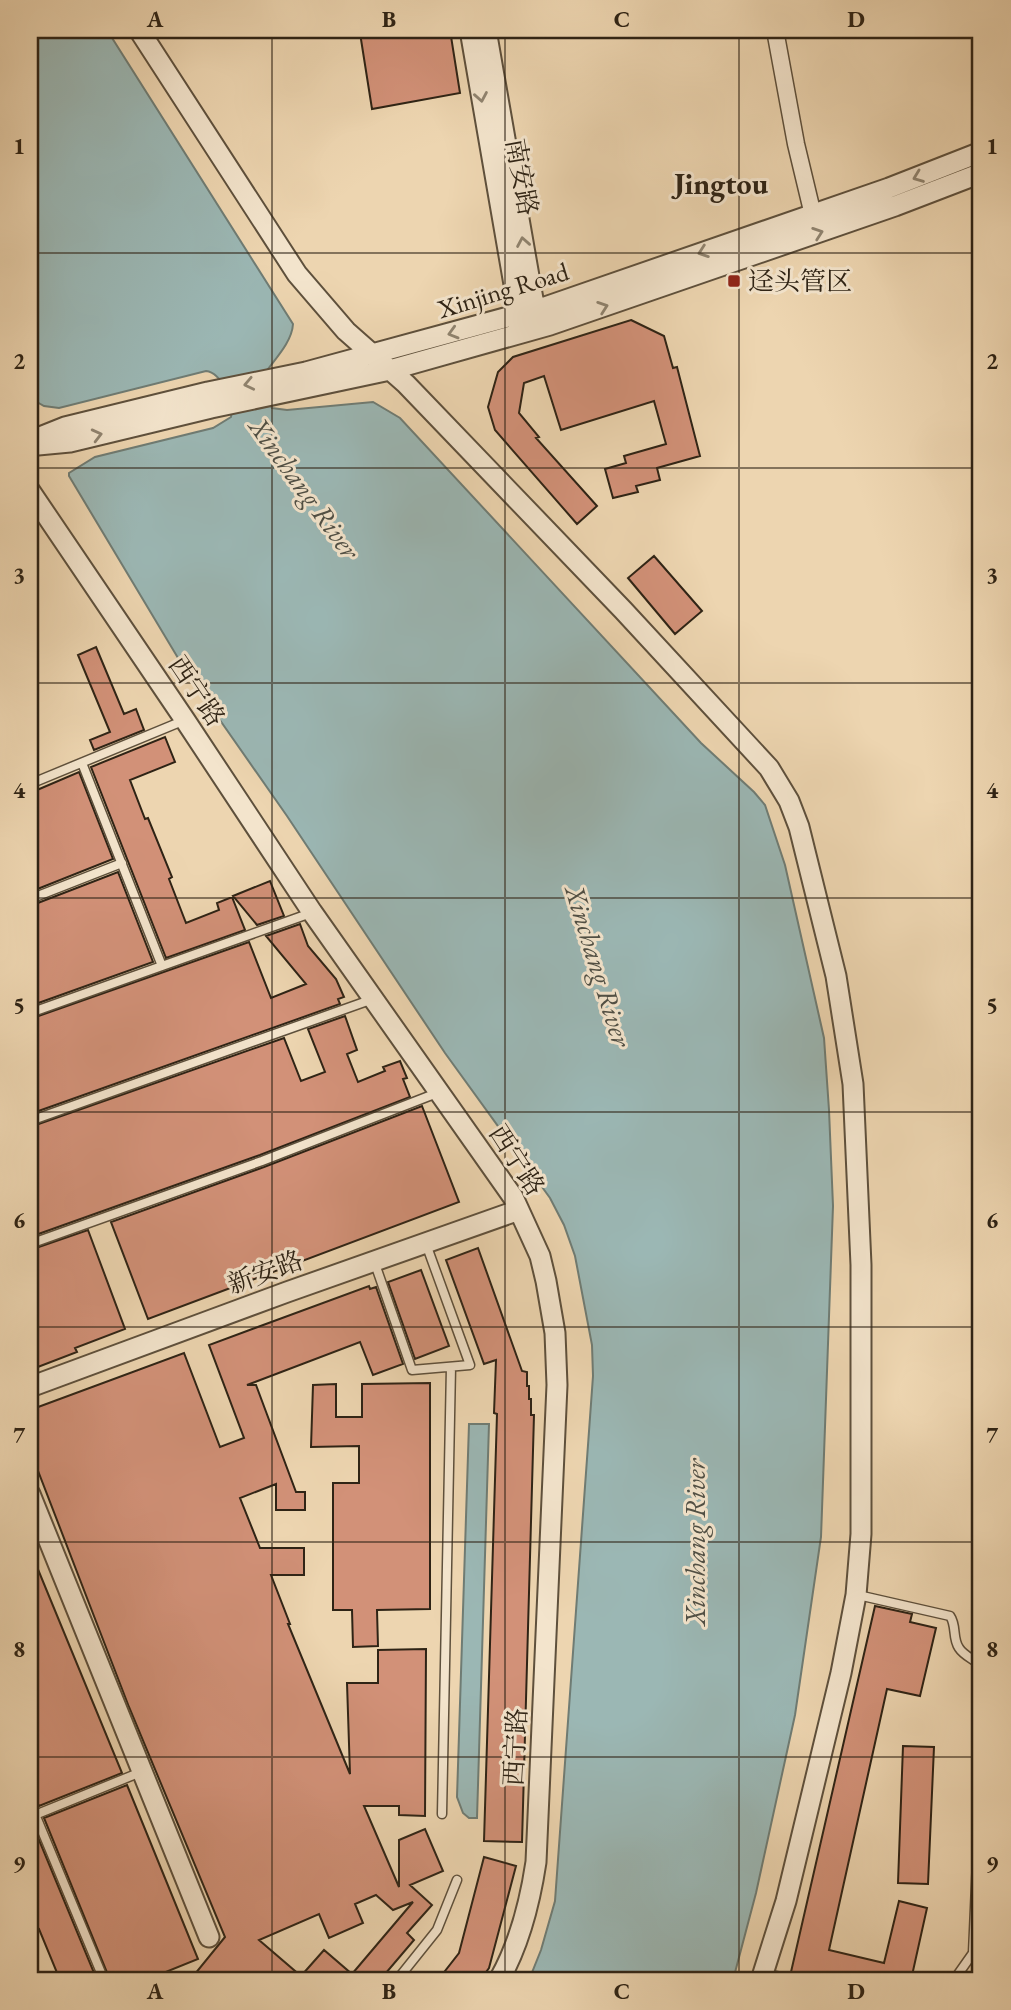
<svg xmlns="http://www.w3.org/2000/svg" width="1011" height="2010" viewBox="0 0 1011 2010" font-family="'EB Garamond','Noto Serif SC',serif">
	<style>
		.water { fill: #9bb7b4; stroke: #6f7c74; stroke-width: 2 }
		.building { fill: #d29178; stroke: #2e2315; stroke-width: 2; fill-rule: evenodd }
		.lines { fill: none; stroke-linecap: round; stroke-linejoin: round }
		.service-casing { stroke: #5e503c; stroke-width: 11 }
		.minor-casing { stroke: #5e503c; stroke-width: 19 }
		.tertiary-casing { stroke: #5e503c; stroke-width: 23 }
		.service { stroke: #f3e4cc; stroke-width: 8 }
		.minor { stroke: #f3e4cc; stroke-width: 16 }
		.tertiary { stroke: #f3e4cc; stroke-width: 19 }
		.oneway { stroke: #908470 }
		.grid { fill: none; stroke: #2e2315; stroke-width: 2; stroke-opacity: 0.55 }
		.poi-dot { fill: #8f2418; stroke: #f3e4cc; stroke-width: 2.5 }
		.labels { text-anchor: middle; stroke-width: 6; stroke-linejoin: round; paint-order: stroke }
		.street-label { font-size: 26px; fill: #2e2315; stroke: #f3e4cc }
		.poi-label { font-size: 26px; fill: #2e2315; stroke: #f3e4cc; text-anchor: start }
		.water-label { font-size: 28px; font-style: italic; fill: #4f4f45; stroke: #f3e4cc }
		.quarter-label { font-size: 30px; font-weight: bold; fill: #2e2315; stroke: #f3e4cc }
		.neatline { fill: none; stroke: #2e2315; stroke-width: 2.5 }
		.grid-label { font-size: 23px; text-anchor: middle; font-weight: bold; fill: #2e2315 }
	</style>
	<rect width="100%" height="100%" fill="#edd5b0"/>
	<filter id="stains"><feTurbulence type="fractalNoise" baseFrequency=".00286" numOctaves="4"/><feColorMatrix values="0 0 0 0 .2 0 0 0 0 .09 0 0 0 0 .02 0 0 0 .5 -.17"/></filter>
	<radialGradient id="worn" r=".72"><stop offset=".6" stop-color="#630" stop-opacity="0"/><stop offset="1" stop-color="#630" stop-opacity=".3"/></radialGradient>
	<path class="water" d="M30,30H107L293,324C292,343 273,361 263,376L268,401L272,408L287,410L373,402L400,418L701,743L754,792L765,805L785,865L824,1038L829,1110L833,1206L821,1537L795,1715L756,1893L733,1980H529L541,1950L555,1901L593,1376L592,1345L575,1256L564,1225L550,1198L445,1053L287,816L187,673L69,476V473L95,457L213,428L231,417C233,401 222,373 206,371L59,408L44,406L30,398Z
		M469,1424H489L477,1818H469L463,1813L457,1797Z"/>
	<path class="building" d="M380,30H450L460,93L372,109L360,33Z
		M631,320L664,336L673,368L677,367L700,456L657,468L660,480L636,486L638,492L613,498L605,469L626,463L624,456L666,444L654,401L561,430L544,376L524,383L519,413L539,437L536,438L597,506L577,524L495,430L488,407L498,372L513,357Z
		M654,556L702,611L675,634L628,578Z
		M96,647L124,714L136,709L144,730L94,750L90,740L110,732L78,655Z
		M165,737L175,762L130,780L145,819L148,818L172,877L169,879L186,923L219,910L217,903L232,897L245,930L166,958L91,767Z
		M79,772L113,859L30,892V793Z
		M118,872L153,962L30,1006V906Z
		M270,881L284,916L257,925L233,896Z
		M300,924L308,946L336,979L344,997L338,999L340,1004L30,1114V1019L249,942L271,998L306,984L266,936Z
		M345,1016L357,1050L347,1054L358,1082L385,1071L383,1067L400,1061L407,1078L403,1079L410,1097L260,1155L30,1237V1127L284,1038L301,1081L325,1072L308,1029Z
		M422,1106L459,1202L148,1319L111,1222L264,1167Z
		M88,1230L125,1329L75,1348L77,1352L30,1370V1250Z
		M478,1248L522,1371L527,1372V1386H529V1399H531V1415H534L522,1842L484,1841L497,1414L494,1413L496,1360L484,1364L446,1260Z
		M421,1270L449,1346L415,1359L388,1282Z
		M369,1286L370,1289L376,1287L403,1364L373,1375L360,1342L247,1385H256L296,1492H305V1510H276V1484L240,1498L260,1548H304V1575H271L290,1624H288L350,1774L347,1683H378V1650L426,1649L425,1816L399,1815V1806H364L399,1887V1840L425,1829L443,1871L410,1885L432,1905L407,1933L414,1940L380,1980H190L225,1937L129,1707L30,1450V1410L184,1353L220,1447L244,1438L209,1345ZM376,1895L393,1910L413,1902L352,1974L324,1950L301,1976L259,1940L319,1914L329,1938L363,1923L355,1904Z
		M430,1383V1609L377,1610L378,1646L353,1647L352,1610H333V1483H359V1446L311,1447L313,1385L336,1384V1417H362V1384Z
		M30,1550L122,1773L39,1806L34,1797L30,1796Z
		M875,1606L912,1614L910,1622L936,1628L920,1696L887,1689L829,1950L884,1963L899,1901L927,1908L911,1980H824L791,1972Z
		M903,1746L934,1747L928,1884L898,1883Z
		M127,1785L198,1959L146,1980H110L44,1818Z
		M32,1823L97,1980H60L39,1929L30,1932V1824Z
		M484,1857L516,1866L489,1968L480,1980H438L459,1953Z"/>
	<g class="lines">
		<g class="service-casing">
			<path id="service" d="M82,763L162,966
				M30,784L185,720
				M30,899L122,863
				M30,1013L311,913
				M30,1121L373,999
				M30,1244L262,1161L437,1093
				M374,1261L412,1370L470,1365L426,1244
				M858,1595L950,1616C957,1626 952,1638 959,1648C964,1656 974,1659 981,1666
				M30,1802L104,1980
				M442,1814L451,1367
				M30,1817L141,1772
				M764,1973L794,1980
				M397,1980L437,1930L457,1880
				M954,1980L973,1953L981,1770"/>
		</g>
		<g class="minor-casing">
			<path id="minor" d="M775,30L796,144L813,215"/>
		</g>
		<g class="tertiary-casing">
			<path id="tertiary" d="M139,30L297,274L346,331L406,384L623,610L769,768L789,801L799,827L836,976L853,1084L861,1265V1534L856,1595L841,1673L786,1901L761,1980
				M470,30L521,325
				M486,30L537,322
				M30,441L65,427L208,392L306,372L545,307L889,188L981,152
				M38,445L70,442L211,408L390,370L550,325L895,206L981,173
				M30,491L185,720L312,912L513,1197L540,1256L546,1281L555,1333L557,1385L536,1862C530,1902 519,1945 499,1980
				M30,1387L287,1292L519,1210
				M30,1494L209,1937"/>
		</g>
		<use href="#service" class="service"/>
		<use href="#minor" class="minor"/>
		<use href="#tertiary" class="tertiary"/>
	</g>
	<defs><path id="oneway-chevron" d="M-2-3.5L2.5 0L-2 3.5" fill="none" stroke-width="1.6" stroke-linecap="round" stroke-linejoin="round" transform="scale(1.75)"/></defs>
	<g class="oneway">
		<use href="#oneway-chevron" transform="translate(481 97) rotate(80)"/>
		<use href="#oneway-chevron" transform="translate(918 177) rotate(159)"/>
		<use href="#oneway-chevron" transform="translate(818 233) rotate(-19)"/>
		<use href="#oneway-chevron" transform="translate(523 242) rotate(-100)"/>
		<use href="#oneway-chevron" transform="translate(703 252) rotate(161)"/>
		<use href="#oneway-chevron" transform="translate(603 307) rotate(-19)"/>
		<use href="#oneway-chevron" transform="translate(453 333) rotate(164)"/>
		<use href="#oneway-chevron" transform="translate(249 384) rotate(168)"/>
		<use href="#oneway-chevron" transform="translate(97 435) rotate(-14)"/>
	</g>
	<path class="grid" d="M272,30V1980M505,30V1980M739,30V1980M30,253H981M30,468H981M30,683H981M30,898H981M30,1112H981M30,1327H981M30,1542H981M30,1757H981"/>
	<rect class="poi-dot" x="727" y="274" width="14" height="14" rx="3.5"/>
	<g class="labels">
		<g class="street-label">
			<text transform="translate(522 177) rotate(80)" y="9">南安路</text>
			<text transform="translate(503 290) rotate(-17)" y="9">Xinjing Road</text>
			<text transform="translate(197 691) rotate(56)" y="9">西宁路</text>
			<text transform="translate(517 1160) rotate(57)" y="9">西宁路</text>
			<text transform="translate(265 1272) rotate(-20)" y="9">新安路</text>
			<text transform="translate(515 1747) rotate(-87)" y="9">西宁路</text>
		</g>
		<g class="poi-label">
			<text x="748" y="290">迳头管区</text>
		</g>
		<g class="water-label">
			<text transform="translate(305 488) rotate(54)" y="10">Xinchang River</text>
			<text transform="translate(599 966) rotate(73)" y="10">Xinchang River</text>
			<text transform="translate(695 1542) rotate(-90)" y="10">Xinchang River</text>
		</g>
		<g class="quarter-label">
			<text x="721" y="194">Jingtou</text>
		</g>
	</g>
	<rect width="1011" height="2010" fill="none" stroke="#edd5b0" stroke-width="77"/>
	<rect x="38" y="38" width="934" height="1934" class="neatline"/>
	<g class="grid-label">
		<text x="155" y="27">A</text>
		<text x="389" y="27">B</text>
		<text x="622" y="27">C</text>
		<text x="856" y="27">D</text>
		<text x="19" y="154">1</text>
		<text x="992" y="154">1</text>
		<text x="19" y="369">2</text>
		<text x="992" y="369">2</text>
		<text x="19" y="583">3</text>
		<text x="992" y="583">3</text>
		<text x="19" y="798">4</text>
		<text x="992" y="798">4</text>
		<text x="19" y="1013">5</text>
		<text x="992" y="1013">5</text>
		<text x="19" y="1228">6</text>
		<text x="992" y="1228">6</text>
		<text x="19" y="1443">7</text>
		<text x="992" y="1443">7</text>
		<text x="19" y="1657">8</text>
		<text x="992" y="1657">8</text>
		<text x="19" y="1872">9</text>
		<text x="992" y="1872">9</text>
		<text x="155" y="1999">A</text>
		<text x="389" y="1999">B</text>
		<text x="622" y="1999">C</text>
		<text x="856" y="1999">D</text>
	</g>
	<rect width="100%" height="100%" filter="url(#stains)"/>
	<rect width="100%" height="100%" fill="url(#worn)"/>
</svg>
